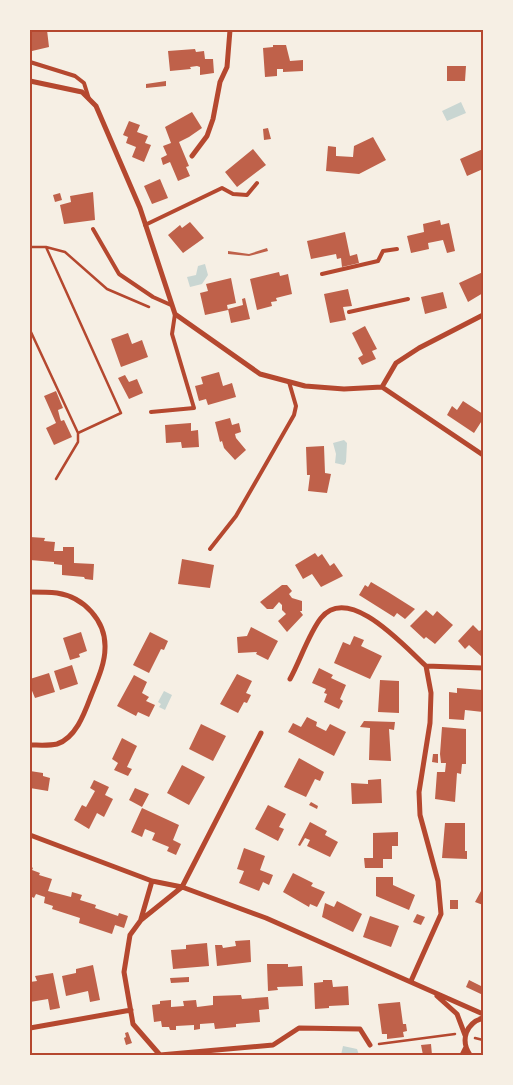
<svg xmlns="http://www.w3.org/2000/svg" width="513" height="1085" viewBox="0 0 513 1085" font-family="Rubik,sans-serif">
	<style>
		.water { fill: #c9d6d2 }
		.building { fill: #bf614a }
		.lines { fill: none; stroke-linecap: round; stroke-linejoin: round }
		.path { stroke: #b5482f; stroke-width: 2.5 }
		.service { stroke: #b5482f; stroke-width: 4 }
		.minor { stroke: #b5482f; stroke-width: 5 }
		.neatline { fill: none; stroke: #b5482f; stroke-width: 2 }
	</style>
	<rect width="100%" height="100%" fill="#f6efe4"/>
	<path class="water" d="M461,102L466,113L447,121L442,111Z
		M205,264L208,275L202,284L190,287L187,277L196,275L198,266Z
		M344,440L347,443L346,462L344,465L335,463L336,454L333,443Z
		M164,691L172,695L165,710L159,707L161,704L158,702Z
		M343,1046L357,1049L359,1055H341Z"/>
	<path class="building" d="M30,30H47L49,47L32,51Z
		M273,45H286L290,61L303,60V71L283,72V69H277V76L265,77L263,48L273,47Z
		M195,49L196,52L204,51L205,59H213L214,73L200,75V67L197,66L190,67L191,69L170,71L168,51Z
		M447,66H466L465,81H447Z
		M166,81V86L146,88V84Z
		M192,112L202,128L189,137L179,142L189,166L186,167L190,176L178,181L170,162L163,165L161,158L167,155L163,146L171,143L165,127Z
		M129,121L140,125L137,132L148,136L145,143L151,145L144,162L132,157L136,147L126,143L128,137L123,135Z
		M268,128L271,139L264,140L263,129Z
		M373,137L386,160L359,174L326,171L328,146L336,147V156L353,157L354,146Z
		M253,149L266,165L237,187L225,172Z
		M483,149V169L467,176L460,159Z
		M160,179L168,198L152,204L144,186Z
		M93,192L95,220L64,224L60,205L71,202L70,196Z
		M60,193L62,200L55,202L53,195Z
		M440,220L441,225L449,223L455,251L447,253L443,240L428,243L429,249L411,253L407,236L424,232L423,224Z
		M190,222L204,238L183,253L168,235L180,225L182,228Z
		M345,232L350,256L357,254L359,263L342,267L341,258L337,259L336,254L311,259L307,241Z
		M267,248L268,251L249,256L228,254V251L249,254Z
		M279,272L280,276L288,274L292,294L276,298L277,301L271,302L272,306L257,310L250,279Z
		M483,272V289H481L483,293L468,302L459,283Z
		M231,278L236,303L227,305L228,310L205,315L200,293L208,291L206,284Z
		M348,289L352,306L343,307L346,320L330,323L324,294Z
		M443,292L447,308L425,314L421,297Z
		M245,298L250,319L231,323L228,309L243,305L242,299Z
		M365,326L377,349L372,351L376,359L362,365L358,358L363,355L352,333Z
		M128,333L132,344L142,340L148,357L121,367L111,339Z
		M219,372L223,386L232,383L236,397L208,405L206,399L199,401L195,386L203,384L201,377Z
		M125,375L129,382L137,379L143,393L129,399L118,378Z
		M56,391L63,408L58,410L60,418L61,421L64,420L72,437L54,445L46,428L56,423L44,396Z
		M463,401L483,414V419L474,433L447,415L452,406L457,410Z
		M230,418L232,425L239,423L241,432L235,434L236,438L246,450L235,460L224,448L222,441L220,442L215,422Z
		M191,423V431L198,430L199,447L182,448L181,442L166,443L165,425Z
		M324,446L325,473L331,474L327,493L308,491L310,475H307L306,447Z
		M30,537L45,538L44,541L55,542L54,551H63V547H74V563L94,564L93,580L85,579L84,577L62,575V565L54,564V562L30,560Z
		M315,553L318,557L322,554L330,566L334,563L343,576L321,587L312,574L303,579L295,565Z
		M182,559L214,565L210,588L178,584Z
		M371,582L388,592L415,609L405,619L397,613L394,617L359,595L365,585L368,587Z
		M282,585H287L292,591L289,594L292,598L302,601V611H300L303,615L287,632L278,621L286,614L282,610V605L279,602L273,609H267L260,602Z
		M426,610L433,616L437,611L453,625L435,644L426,637L424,639L410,626Z
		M473,625L479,631L483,629L482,657L469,645L465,649L458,641Z
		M251,627L278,641L268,660L256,654L257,652L238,653L237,637L247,636Z
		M81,632L87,651L79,654L80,657L70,660L63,638Z
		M150,632L168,641L164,650L161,649L149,673L133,665Z
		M354,636L364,640L361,646L382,656L370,679L334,663L343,642L350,645Z
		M72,665L78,684L60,690L54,671Z
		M319,668L333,675L331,678L346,685L340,699L343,701L339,709L324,702L327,694L324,693L326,689L312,683Z
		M49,673L55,692L35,698L30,686V679Z
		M237,674L252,681L246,693L251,695L247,703L244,702L238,713L220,704Z
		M134,675L147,682L142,693L149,697L146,701L155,705L149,717L138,712L136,716L117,706Z
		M380,680L399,681V713L378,712Z
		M457,688L483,690V712L465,710L464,720L449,719V692L457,693Z
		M307,717L317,722L316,726L326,731L330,724L346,732L334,756L288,732L293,723L301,727Z
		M364,721L395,722L394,730L389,729L391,761L369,760L370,728L360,727Z
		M201,724L226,736L213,761L189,749Z
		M442,727L466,729V764H462L461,774L457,773L455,802L435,799L437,772H445L446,763H441L440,754Z
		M122,738L137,746L127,767L132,769L128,776L114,770L118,763L112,759Z
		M433,754H438V763L432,762Z
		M299,758L324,772L320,781L315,779L306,797L284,787Z
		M182,765L205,777L189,805L167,793Z
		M30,771L43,773V776L50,778L48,791L30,788Z
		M381,779L382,803L352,804L351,783L368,784V780Z
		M94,780L109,787L105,795L113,799L104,817L97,813L89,829L74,820L82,805L86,807L95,791L90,788Z
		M135,788L149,794L142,807L129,800Z
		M311,802L318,806L317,809L309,805Z
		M268,805L286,814L279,827L284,829L278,841L255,829Z
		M142,808L179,825L173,840L181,844L176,855L167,851L169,847L152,840L155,833L145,829L142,837L131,832Z
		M310,822L327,831L325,835L338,842L330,857L307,846L310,840L305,838L300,846L298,845Z
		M445,823H465V851H467V859L442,858Z
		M398,832V846H392V859H383V868H365L364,858H373V833Z
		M244,848L265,856L260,870L273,875L269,885L263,882L259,891L239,883L244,871L237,869Z
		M30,866L33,868L32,870L40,873L39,875L52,879L48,891L71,897L72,892L82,895L80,900L96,905L95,908L118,916L119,913L128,916L124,928L115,925L112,934L79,923L80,918L52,909L53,906L44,903L45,897L36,894L34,898L30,896Z
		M293,873L313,883L311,886L325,892L317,907L310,904L309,907L283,892Z
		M376,877H393V885L415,895L409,910L376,896Z
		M481,891L483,892V905L475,902Z
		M450,900H458V909H450Z
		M337,901L362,914L353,932L322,917L325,903L334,907Z
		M417,914L425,917L421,925L413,922Z
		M370,916L399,926L391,947L363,937Z
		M250,940L251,962L217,966L215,945H222L223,948L236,946L235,941Z
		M207,943L209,966L173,969L171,950L186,949V945Z
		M267,964H288V967L302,966L303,986L277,987L278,990L268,991Z
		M93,965L100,1000L90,1002L88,991L66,996L62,976L76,973V969Z
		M53,973L60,1008L50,1010L48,999L30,1002V982L37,981L35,976Z
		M189,977V982L171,983L170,978Z
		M323,980H332L333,987L348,986L349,1005L329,1006V1008L315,1009L314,983L323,982Z
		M469,980L483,987V995L466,987Z
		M241,995L242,999L268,997L269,1009L259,1010L260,1022L236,1024V1027L215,1029L214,1023L200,1024V1029L194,1030V1025L176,1026V1030H170L169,1027H162L161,1021L154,1022L152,1005L160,1004V1001L171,1000V1007L184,1006L183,1001L196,1000L197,1007L213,1005V996Z
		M400,1002L403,1024H406L407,1031L403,1032L404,1037L387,1039V1034H382L378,1004Z
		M128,1032L132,1043L126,1045L124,1038L126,1037L125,1033Z
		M431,1044L432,1055H423L421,1045Z"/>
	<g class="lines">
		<path class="path" d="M30,247H46
			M30,330L78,433L121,413L46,247L65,252L107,289L149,307
			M56,479L78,442V433
			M475,1038L483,1040
			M379,1044L455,1034"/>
		<path class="service" d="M30,62L75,76L84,83L89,99
			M145,225L222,188L233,194L247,195L257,183
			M93,229L119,274L153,297L171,305
			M322,274L378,261L383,251L397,249
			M349,312L408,299
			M151,412L194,408L172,334L175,314
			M210,549L236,516L294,415L296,406L289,382"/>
		<path class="minor" d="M30,81L82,92L96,106L140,208L175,314L260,374L305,386L344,389L382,387
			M192,156L207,136L213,119L220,82L227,67L230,30
			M382,387L396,363L419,348L483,315
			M382,387L483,455
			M30,592C39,592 48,592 57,593C84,597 106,621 105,648C105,664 97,681 91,696C85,712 76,738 57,744C49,746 38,745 30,745
			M426,666L483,668
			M290,679C300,661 309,633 321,618C349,583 405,647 426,666L431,693L430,723L419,792L420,815L438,881L441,914L411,981
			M261,733L182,887L141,920L130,935L124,972L133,1024L160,1055L273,1045L299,1028L360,1029L370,1045
			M30,835L152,881L182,887L266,918L483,1014
			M141,919L152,881
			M437,996L457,1014L465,1035
			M30,1028L131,1010
			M462,1055L466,1047
			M470,1055C460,1040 466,1023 483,1018"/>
	</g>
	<rect width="513" height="1085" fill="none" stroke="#f6efe4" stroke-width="62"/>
	<rect x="31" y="31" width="451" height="1023" class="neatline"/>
</svg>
